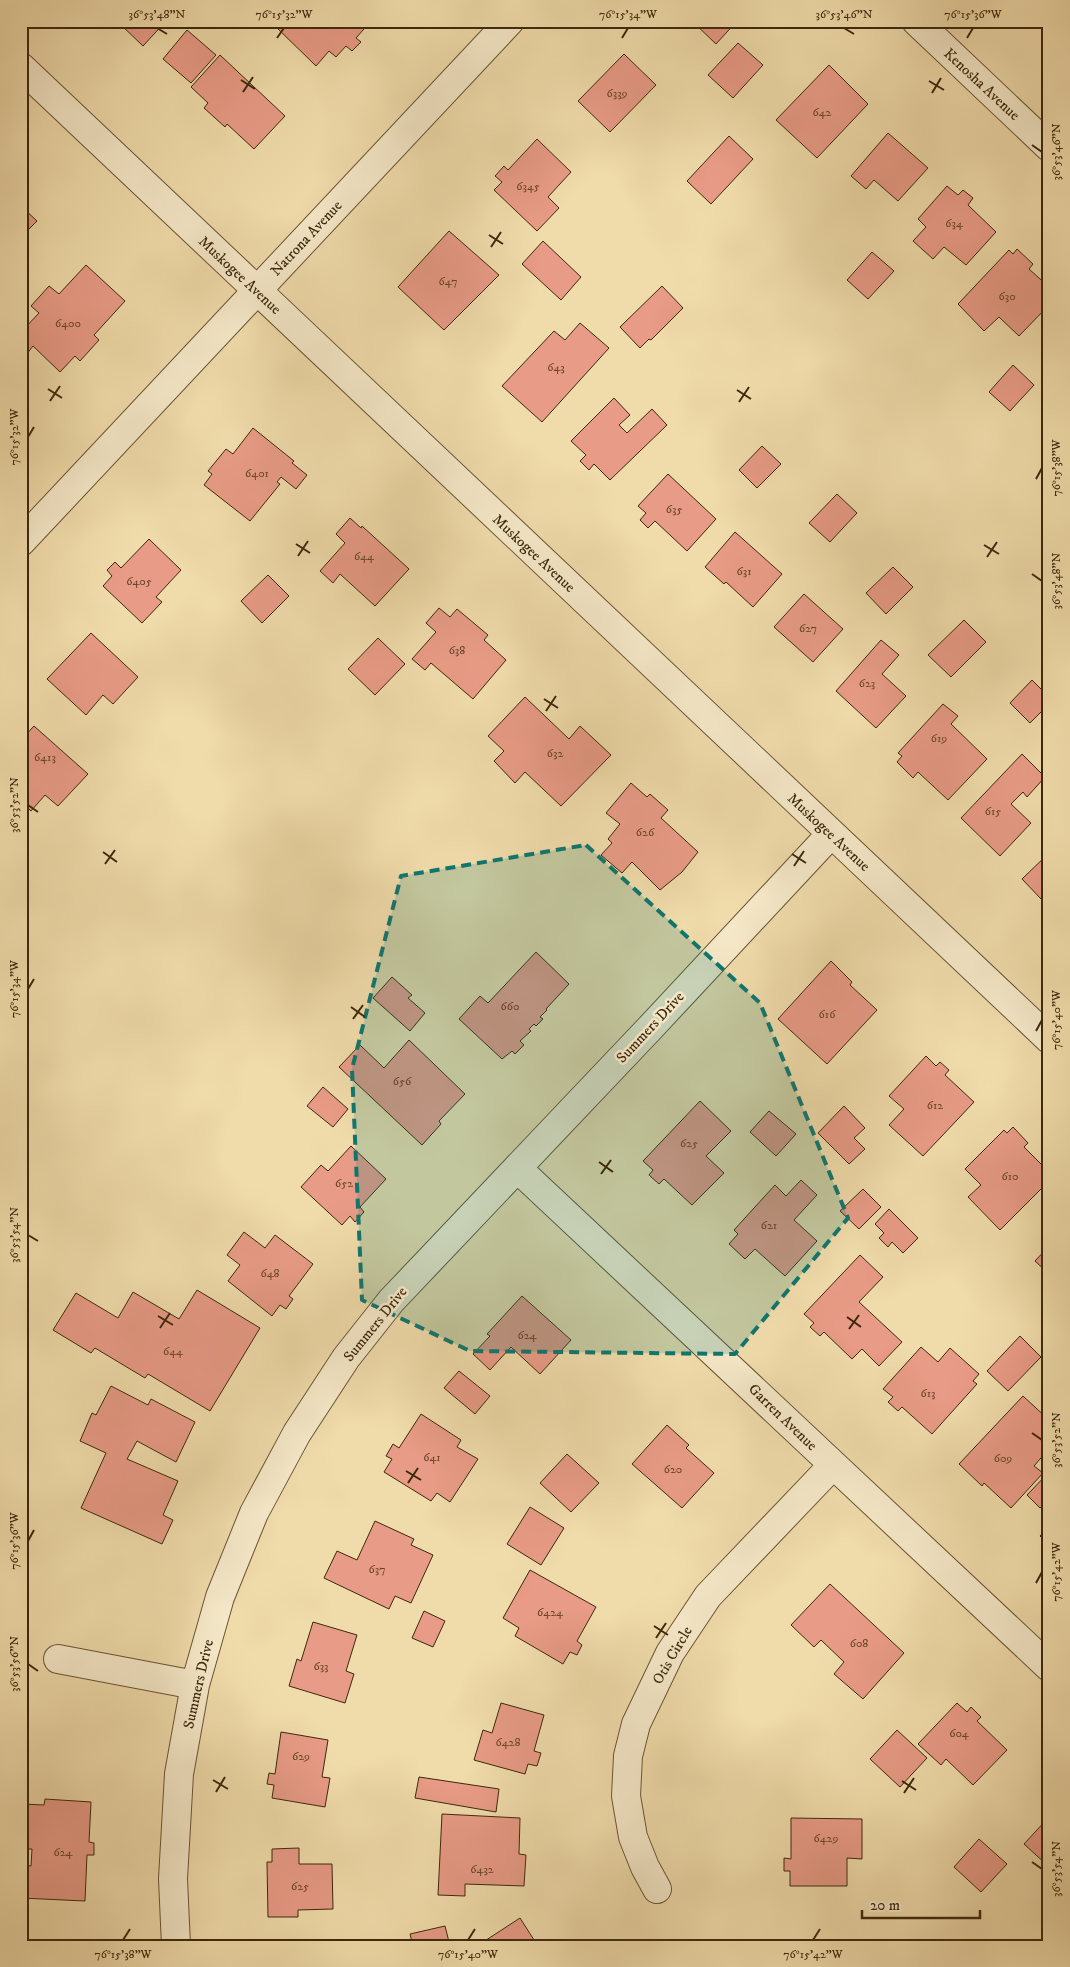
<svg xmlns="http://www.w3.org/2000/svg" width="1070" height="1967" viewBox="0 0 1070 1967" font-family="'IM FELL DW Pica',serif">
	<style>
		.building { fill: #e89b86; stroke: #3c280c }
		.lines { fill: none; stroke-linecap: round; stroke-linejoin: round }
		.minor-casing { stroke: #695534; stroke-width: 30 }
		.minor { stroke: #f5e8c8; stroke-width: 28 }
		.marked { fill: #0f766e; fill-opacity: 0.2; stroke: #0f766e; stroke-width: 4; stroke-dasharray: 10 6; stroke-linejoin: round }
		.ticks { fill: none; stroke: #3c280c; stroke-width: 2 }
		.labels { text-anchor: middle; stroke-width: 5; stroke-linejoin: round; paint-order: stroke }
		.number-label { font-size: 12px; fill: #67452a }
		.street-label { font-size: 15px; fill: #3c280c; stroke: #f5e8c8 }
		.neatline { fill: none; stroke: #3c280c; stroke-width: 2 }
		.ticks-label { font-size: 12px; text-anchor: middle; fill: #3c280c }
	</style>
	<rect width="100%" height="100%" fill="#f0dbaa"/>
	<filter id="stains"><feTurbulence type="fractalNoise" baseFrequency=".004" numOctaves="4"/><feColorMatrix values="0 0 0 0 .2 0 0 0 0 .09 0 0 0 0 .02 0 0 0 .5 -.17"/></filter>
	<radialGradient id="worn" r=".72"><stop offset=".6" stop-color="#630" stop-opacity="0"/><stop offset="1" stop-color="#630" stop-opacity=".3"/></radialGradient>
	<path class="building" d="M106,21H166L143,46L118,22L113,27Z
		M280,21H371L356,38L361,42L352,51L346,46L336,57L329,51L316,66L275,26Z
		M692,21H737L716,44Z
		M187,30L216,55L191,83L163,59Z
		M738,43L763,65L733,98L708,75Z
		M624,54L656,85L610,132L578,101Z
		M220,55L285,116L254,149L227,124L225,127L204,108L208,103L191,87Z
		M829,65L868,104L817,158L776,120Z
		M888,133L928,168L898,201L874,180L866,189L851,176Z
		M729,136L753,159L711,204L687,181Z
		M537,139L571,172L548,197L559,208L537,231L494,190L502,182L495,176L504,166L508,170Z
		M947,186L958,195L963,190L973,198L968,205L996,232L966,265L944,247L933,259L913,241L926,227L918,219Z
		M21,206L37,221L21,237Z
		M449,231L499,275L444,330L398,287Z
		M543,241L581,277L561,300L522,264Z
		M1017,249L1033,264L1029,269L1049,287V305L1019,336L999,317L984,331L958,304L1009,250L1013,254Z
		M872,252L894,271L868,299L847,280Z
		M86,265L125,301L94,335L99,340L80,361L75,356L60,372L33,346L26,355L21,351V332L39,313L31,306L49,286L59,294Z
		M662,286L683,308L651,340L649,339L640,348L620,327Z
		M580,323L609,348L542,422L502,386L554,331L565,340Z
		M1013,365L1034,385L1010,411L989,392Z
		M614,398L630,415L619,425L627,433L652,409L667,425L610,480L594,464L589,470L580,461L586,455L571,441Z
		M253,428L294,461L292,463L307,475L296,489L281,477L277,482L280,484L250,521L204,485L212,474L208,471L226,449L233,454Z
		M762,446L781,464L757,488L739,470Z
		M1049,460V476L1041,469Z
		M668,474L716,519L687,551L655,521L648,528L640,520L646,513L638,506Z
		M837,494L857,513L830,542L809,523Z
		M350,518L361,528L362,526L409,569L375,606L340,574L333,583L320,571L345,543L336,534Z
		M735,532L782,574L753,607L726,582L724,584L705,567Z
		M149,539L181,570L156,597L162,602L142,623L103,586L112,576L107,570L115,562L121,568Z
		M893,567L913,587L886,614L866,593Z
		M268,575L289,596L262,623L241,601Z
		M804,594L843,629L813,662L774,627Z
		M439,608L450,617L457,609L488,635L484,640L506,660L473,699L431,663L425,670L412,659L436,632L426,623Z
		M964,620L986,642L951,677L928,655Z
		M91,633L138,677L113,704L103,695L86,715L47,679Z
		M378,638L405,664L375,695L348,669Z
		M881,640L899,655L882,674L906,696L876,728L836,691Z
		M1032,680L1049,697V704L1030,723L1010,703Z
		M525,697L569,739L580,726L611,755L561,806L525,772L515,783L494,761L504,751L488,736Z
		M943,704L958,716L951,724L987,759L948,800L918,772L913,778L897,762L902,756L898,753Z
		M34,726L88,774L58,806L45,795L31,811L21,802V740Z
		M1022,754L1045,777L1027,797L1023,792L1011,804L1031,823L1000,856L961,818Z
		M631,783L647,797L650,794L668,810L661,818L698,852L682,872L660,890L632,862L622,873L601,855L612,843L608,839L620,824L606,813Z
		M1049,853V902L1046,899L1043,901L1022,879Z
		M536,952L569,984L546,1009L547,1010L540,1017L543,1019L536,1026L534,1024L529,1029L531,1031L520,1041L524,1045L515,1054L512,1051L502,1059L459,1019L480,996L488,1003Z
		M831,961L852,982L850,985L877,1010L827,1064L778,1019Z
		M392,977L412,995L408,998L425,1013L410,1031L373,998Z
		M409,1040L465,1094L439,1121L441,1124L422,1145L339,1067L360,1045L384,1068Z
		M926,1056L936,1066L940,1062L949,1070L945,1075L974,1102L923,1156L889,1125L904,1109L889,1096Z
		M323,1087L348,1109L333,1127L307,1106Z
		M700,1101L731,1131L706,1156L724,1173L692,1205L664,1179L659,1184L649,1175L653,1170L643,1161Z
		M844,1106L865,1128L854,1138L865,1149L849,1164L818,1133Z
		M769,1111L796,1134L776,1156L750,1132Z
		M1013,1127L1028,1143L1024,1147L1049,1172V1181L1000,1230L968,1197L981,1185L965,1169L1004,1130L1007,1133Z
		M351,1146L386,1179L360,1207L364,1212L355,1222L350,1216L342,1225L301,1187L321,1165L328,1171Z
		M801,1180L817,1195L794,1220L817,1241L785,1276L755,1249L745,1259L729,1244L738,1234L734,1230L775,1185L786,1196Z
		M863,1189L881,1207L859,1229L840,1211Z
		M889,1209L918,1238L903,1253L892,1242L888,1247L879,1238L884,1233L875,1224Z
		M244,1232L265,1248L275,1235L313,1264L289,1296L293,1299L286,1309L280,1305L272,1316L228,1281L240,1265L227,1255Z
		M1049,1239V1274L1035,1261L1048,1247L1044,1244Z
		M860,1255L883,1277L859,1302L902,1342L879,1366L862,1349L852,1359L824,1332L820,1336L810,1327L814,1323L804,1314Z
		M197,1290L260,1328L210,1411L148,1374L145,1378L95,1348L91,1353L53,1330L76,1293L118,1318L133,1292L179,1319Z
		M522,1296L571,1340L540,1374L511,1347L490,1370L473,1354L490,1336L487,1334Z
		M1020,1336L1041,1357L1008,1391L987,1371Z
		M921,1347L938,1362L950,1348L979,1374L973,1381L977,1384L932,1434L902,1407L898,1411L888,1402L893,1397L883,1389Z
		M459,1371L490,1396L475,1414L444,1388Z
		M111,1386L148,1405L151,1399L195,1422L176,1462L137,1441L127,1459L178,1481L163,1515L173,1520L162,1544L81,1508L106,1453L80,1441L92,1413L96,1415Z
		M1023,1396L1049,1420V1444L1044,1449L1047,1451L1034,1466L1043,1473L1011,1508L984,1483L982,1486L959,1464Z
		M421,1414L461,1440L457,1447L478,1459L450,1502L437,1493L431,1501L384,1472L392,1459L386,1456L393,1444L399,1448Z
		M667,1425L689,1445L686,1448L714,1473L682,1508L632,1464Z
		M567,1454L599,1483L571,1512L540,1483Z
		M1049,1472V1500L1040,1508L1027,1495Z
		M530,1507L564,1528L541,1565L507,1544Z
		M375,1521L414,1539L411,1545L433,1555L411,1603L395,1596L389,1609L324,1578L337,1551L357,1560Z
		M1049,1526V1545L1040,1536Z
		M530,1570L596,1607L577,1641L582,1645L577,1655L570,1652L563,1664L515,1636L519,1628L503,1618Z
		M830,1584L904,1653L863,1699L834,1674L844,1662L821,1640L814,1647L791,1625Z
		M424,1611L445,1621L433,1647L412,1638Z
		M313,1622L357,1635L346,1671L354,1674L345,1703L289,1686L297,1659L301,1661Z
		M501,1703L544,1715L534,1751L541,1753L537,1766L528,1764L525,1774L474,1760L483,1730L492,1733Z
		M957,1703L967,1712L971,1707L981,1717L977,1721L1007,1750L973,1785L946,1759L941,1765L918,1744Z
		M897,1730L927,1758L900,1787L870,1759Z
		M281,1732L328,1740L322,1777L330,1778L325,1807L272,1798L274,1785L267,1784L269,1773L275,1774Z
		M419,1777L499,1789L496,1812L415,1798Z
		M45,1799L91,1802L89,1842L94,1843V1855H87L85,1901L21,1898V1865L31,1866L32,1849H21L22,1804L44,1805Z
		M442,1814L520,1818L519,1854L526,1855L524,1886L465,1884V1896L438,1895Z
		M1049,1817V1866H1048L1024,1844Z
		M791,1818L862,1819V1859L847,1858V1886H790V1871H784V1858L791,1859Z
		M979,1839L1007,1864L981,1892L954,1867Z
		M299,1848V1864H332L333,1909L298,1910V1917H268L267,1862H272V1849Z
		M520,1918L536,1943L532,1945L533,1946H477Z
		M445,1926L450,1946H413L410,1934Z"/>
	<g class="lines">
		<g class="minor-casing">
			<path id="minor" d="M916,21L1049,147
				M21,67L1049,1039
				M21,542L510,21
				M517,1168C695,1333 871,1501 1049,1667
				M58,1659L195,1685
				M657,1889L645,1867L633,1837L626,1796L628,1756L636,1724L670,1653L708,1596L833,1465
				M176,1946L173,1879L179,1774L195,1685L220,1597L254,1513L297,1433L346,1358L391,1301L650,1028L831,834"/>
		</g>
		<use href="#minor" class="minor"/>
	</g>
	<path class="marked" d="M586,845L760,1003L848,1218L735,1354L470,1351L362,1300L352,1069L401,876Z"/>
	<path class="ticks" d="M157,28L167,34M844,28L854,34M277,38L284,28M622,38L628,28M967,38L973,28M241,80L255,89M929,81L944,90M243,92L253,77M932,93L941,78M1032,145L1042,152M489,235L503,244M491,247L501,232M48,389L62,398M737,390L751,399M50,401L60,386M739,402L749,387M28,437L34,427M1036,479L1042,468M296,544L310,553M984,545L999,554M298,556L308,541M987,557L997,542M1032,574L1042,581M544,699L558,708M546,711L556,696M28,805L38,812M103,852L117,862M792,854L806,863M105,864L115,850M794,866L804,851M28,989L34,979M351,1007L365,1017M353,1019L363,1005M1036,1031L1042,1020M599,1162L613,1172M601,1174L611,1160M28,1235L38,1241M158,1316L173,1325M847,1317L861,1327M160,1328L170,1313M849,1329L859,1315M1032,1433L1042,1440M406,1471L421,1480M408,1483L418,1468M28,1541L34,1530M1036,1583L1042,1572M654,1626L668,1635M656,1638L666,1623M28,1664L38,1671M213,1780L228,1789M902,1781L916,1790M216,1792L225,1777M904,1793L914,1778M1032,1862L1042,1869M123,1940L130,1929M468,1940L475,1929M813,1940L820,1929"/>
	<g class="labels">
		<g class="number-label">
			<text x="617" y="97">6339</text>
			<text x="822" y="116">642</text>
			<text x="528" y="190">6345</text>
			<text x="954" y="227">634</text>
			<text x="448" y="285">647</text>
			<text x="1007" y="300">630</text>
			<text x="68" y="327">6400</text>
			<text x="556" y="371">643</text>
			<text x="257" y="477">6401</text>
			<text x="674" y="513">635</text>
			<text x="364" y="560">644</text>
			<text x="744" y="575">631</text>
			<text x="139" y="585">6405</text>
			<text x="808" y="632">627</text>
			<text x="457" y="654">638</text>
			<text x="867" y="687">623</text>
			<text x="939" y="742">619</text>
			<text x="555" y="757">632</text>
			<text x="45" y="761">6413</text>
			<text x="993" y="815">615</text>
			<text x="645" y="836">626</text>
			<text x="510" y="1010">660</text>
			<text x="827" y="1018">616</text>
			<text x="402" y="1085">656</text>
			<text x="935" y="1109">612</text>
			<text x="689" y="1147">625</text>
			<text x="1010" y="1180">610</text>
			<text x="344" y="1187">652</text>
			<text x="769" y="1229">621</text>
			<text x="270" y="1277">648</text>
			<text x="527" y="1339">624</text>
			<text x="173" y="1355">644</text>
			<text x="928" y="1397">613</text>
			<text x="432" y="1461">641</text>
			<text x="1003" y="1462">609</text>
			<text x="673" y="1473">620</text>
			<text x="377" y="1573">637</text>
			<text x="550" y="1616">6424</text>
			<text x="859" y="1647">608</text>
			<text x="321" y="1670">633</text>
			<text x="959" y="1737">604</text>
			<text x="508" y="1746">6428</text>
			<text x="301" y="1760">629</text>
			<text x="826" y="1842">6429</text>
			<text x="63" y="1856">624</text>
			<text x="482" y="1873">6432</text>
			<text x="300" y="1890">625</text>
		</g>
		<g class="street-label">
			<text transform="translate(982 84) rotate(43)" y="5">Kenosha Avenue</text>
			<text transform="translate(306 238) rotate(-47)" y="5">Natrona Avenue</text>
			<text transform="translate(240 275) rotate(43)" y="5">Muskogee Avenue</text>
			<text transform="translate(534 553) rotate(43)" y="5">Muskogee Avenue</text>
			<text transform="translate(829 832) rotate(43)" y="5">Muskogee Avenue</text>
			<text transform="translate(650 1027) rotate(-47)" y="5">Summers Drive</text>
			<text transform="translate(375 1324) rotate(-51)" y="5">Summers Drive</text>
			<text transform="translate(783 1417) rotate(44)" y="5">Garren Avenue</text>
			<text transform="translate(672 1655) rotate(-60)" y="5">Otis Circle</text>
			<text transform="translate(198 1684) rotate(-77)" y="5">Summers Drive</text>
		</g>
	</g>
	<rect width="1070" height="1967" fill="none" stroke="#f0dbaa" stroke-width="55"/>
	<path d="M862 1910v8h118v-8" fill="none" stroke="#3c280c" stroke-width="2.5"/>
	<text x="870" y="1910" font-size="15" fill="#3c280c" stroke="#f5e8c8" stroke-width="4" paint-order="stroke">20 m</text>
	<rect x="28" y="28" width="1014" height="1912" class="neatline"/>
	<g class="ticks-label">
		<text x="157" y="18">36°53'48"N</text>
		<text x="284" y="18">76°15'32"W</text>
		<text x="628" y="18">76°15'34"W</text>
		<text x="844" y="18">36°53'46"N</text>
		<text x="973" y="18">76°15'36"W</text>
		<text transform="translate(1056 152) rotate(-90)" y="4">36°53'46"N</text>
		<text transform="translate(14 437) rotate(-90)" y="4">76°15'32"W</text>
		<text transform="translate(1056 468) rotate(-90)" y="4">76°15'38"W</text>
		<text transform="translate(1056 581) rotate(-90)" y="4">36°53'48"N</text>
		<text transform="translate(14 805) rotate(-90)" y="4">36°53'52"N</text>
		<text transform="translate(14 989) rotate(-90)" y="4">76°15'34"W</text>
		<text transform="translate(1056 1020) rotate(-90)" y="4">76°15'40"W</text>
		<text transform="translate(14 1235) rotate(-90)" y="4">36°53'54"N</text>
		<text transform="translate(1056 1440) rotate(-90)" y="4">36°53'52"N</text>
		<text transform="translate(14 1541) rotate(-90)" y="4">76°15'36"W</text>
		<text transform="translate(1056 1572) rotate(-90)" y="4">76°15'42"W</text>
		<text transform="translate(14 1664) rotate(-90)" y="4">36°53'56"N</text>
		<text transform="translate(1056 1869) rotate(-90)" y="4">36°53'54"N</text>
		<text x="123" y="1958">76°15'38"W</text>
		<text x="468" y="1958">76°15'40"W</text>
		<text x="813" y="1958">76°15'42"W</text>
	</g>
	<rect width="100%" height="100%" filter="url(#stains)"/>
	<rect width="100%" height="100%" fill="url(#worn)"/>
</svg>
